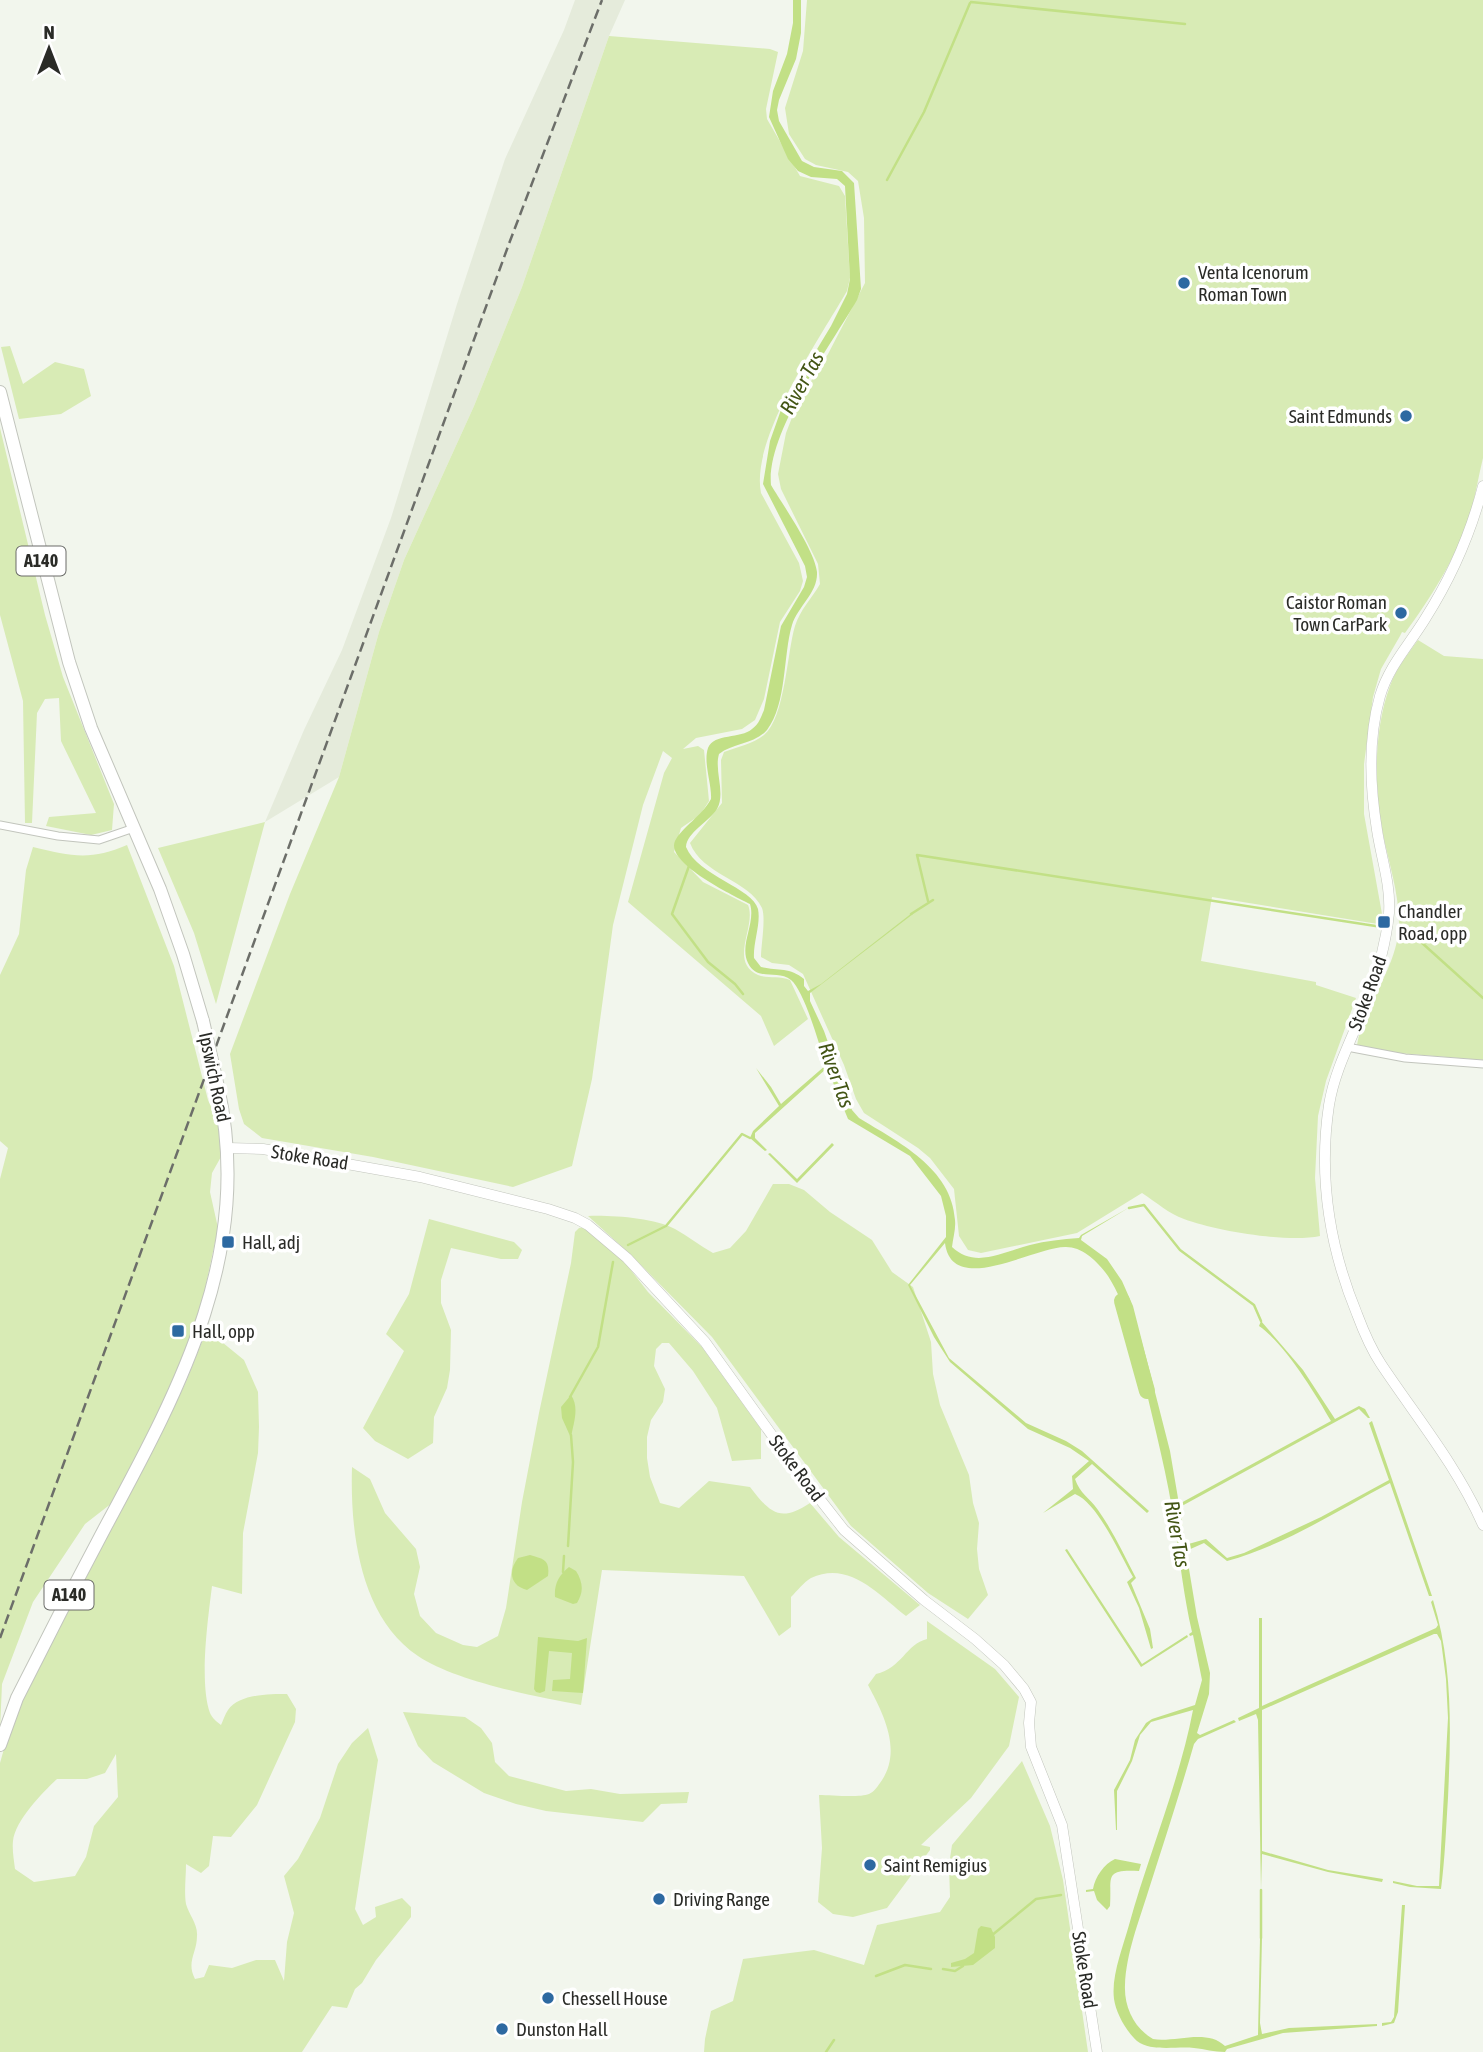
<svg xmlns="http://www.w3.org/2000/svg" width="1483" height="2052" viewBox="0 0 1483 2052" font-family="'Asap Condensed',sans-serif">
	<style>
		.built { fill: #e5ebdb }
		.green { fill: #d8ebb5; fill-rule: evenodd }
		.water { fill: #c2e086 }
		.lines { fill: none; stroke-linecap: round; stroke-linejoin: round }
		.stream { stroke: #c2e086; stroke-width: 2.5 }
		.river { stroke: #c2e086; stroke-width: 16 }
		.minor-casing { stroke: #c2c5bd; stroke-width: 9 }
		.tertiary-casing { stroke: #c2c5bd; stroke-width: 11 }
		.trunk-casing { stroke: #c2c5bd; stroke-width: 14 }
		.minor { stroke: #fff; stroke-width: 7 }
		.tertiary { stroke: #fff; stroke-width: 10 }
		.trunk { stroke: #fff; stroke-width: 12 }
		.rail { stroke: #6c6e69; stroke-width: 2.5; stroke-dasharray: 10 5; stroke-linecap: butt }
		.trunk-bridge-casing { stroke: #c2c5bd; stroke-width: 14; stroke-linecap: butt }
		.trunk-bridge { stroke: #fff; stroke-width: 12 }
		.poi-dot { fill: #2d69a1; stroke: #fff; stroke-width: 2.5 }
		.labels { text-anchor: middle; stroke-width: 7; stroke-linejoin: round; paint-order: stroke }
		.shield { fill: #fff; stroke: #6a6b68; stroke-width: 2 }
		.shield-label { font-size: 18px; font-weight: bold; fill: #2a2b27 }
		.poi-label { font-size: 19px; fill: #2a2b27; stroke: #fff; text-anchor: start }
		.street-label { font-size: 19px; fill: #2a2b27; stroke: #fff }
		.water-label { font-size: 21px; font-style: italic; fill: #435515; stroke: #fff }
	</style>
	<rect width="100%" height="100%" fill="#f2f6ed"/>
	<path class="built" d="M575,0H625L609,36L522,287L474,406L404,560L379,632L339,777L265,822L304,730L342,650L391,518L457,304L505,159L564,30Z"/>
	<path class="green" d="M807,0H1483V458C1478,478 1475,499 1469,518C1456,558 1430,599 1405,633L1402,632L1400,636L1381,669L1373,697L1364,764V814L1384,925L1212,897L1201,961L1316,982V985L1356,998L1326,1081L1318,1116L1315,1178L1320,1236C1288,1243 1216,1231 1184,1219C1169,1214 1156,1202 1142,1193L1077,1233L981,1253L968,1250L959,1236L954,1189L930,1158L918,1148L864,1113L856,1099L844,1065L803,974L789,965L772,963L761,957C761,945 766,919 762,908C749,880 702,875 690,843L722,803L721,760L724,752C737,747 753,744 764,735C785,718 787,652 795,626C800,610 812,598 820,584L818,564L781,489L778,474L786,433L798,402L828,354L865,283L864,218L858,181L848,172L816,165L805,159L789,134L785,108L803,51Z
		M609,36L770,49L778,52L766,109L767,119L800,176L839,186L845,196L850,278L847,291C820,338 750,439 761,493L799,563L803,581L800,591L780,622L764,699L755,720L742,729L696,738L683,749L698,746L704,750L709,801L700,815L681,828L674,852L703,882L748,905C757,926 728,961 758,975C768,979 779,975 790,980L808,1019L774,1046L761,1016L628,902L664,773L672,758L663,751L643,805L613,925L592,1079L572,1166L513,1187L373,1157L262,1138L244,1124L239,1109L230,1054L290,894L339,777L379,632L404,560L474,406L522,287Z
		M10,346L23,384L55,362L84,369L91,396L61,414L19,419L1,347Z
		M0,428L45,615L63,677L114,804L112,830L91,835L46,826L49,817L96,813L61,741L59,698L45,699L37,713L32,823H25L23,701L0,615Z
		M1418,640L1444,656L1483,659V1060L1398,1053L1357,1045C1364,1003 1398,968 1399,924C1399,892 1388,861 1382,829C1374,784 1374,729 1390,686C1396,669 1407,655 1418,640Z
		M265,822L216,1004L194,933L158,848Z
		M127,845L174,966L208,1100L219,1125L222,1155L212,1173L210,1192L218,1228L204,1294L191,1336L168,1392L135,1459L112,1503L85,1524L33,1602L2,1684L0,1730V1179L8,1148L0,1141V975L19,934L26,870L33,847C70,856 91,861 127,845Z
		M773,1184H789L804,1190L830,1212L872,1240L892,1272L913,1287L931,1342L933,1374L940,1405L969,1475L973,1503L979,1523L977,1549L979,1569L988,1595L968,1619L928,1593L851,1526L712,1337L630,1254L588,1216C612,1215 654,1218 675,1229C688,1236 700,1246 713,1253L730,1248L746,1231Z
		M429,1219L514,1242L522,1250L518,1259H501L451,1248L441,1280V1303L451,1330L450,1370L447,1388L434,1417L433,1443L408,1459L375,1441L363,1428L404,1351L386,1334L409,1294Z
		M585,1227L623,1260L648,1292L702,1347L761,1429V1459L732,1461L717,1408L693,1371L669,1343H662L656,1349L654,1366L665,1389L663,1402L651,1420L647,1437V1458L650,1477L660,1503L679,1508L709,1481L750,1487C770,1513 780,1523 810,1503L839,1537L920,1605L906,1616C878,1594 849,1560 811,1578C804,1582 797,1591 791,1597V1627L779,1636L744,1576L602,1570L581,1705C536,1697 455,1681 418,1656C360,1617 350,1532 352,1467L370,1479L385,1513L416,1549L420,1567L414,1594L420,1616L436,1633L463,1645L477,1647L498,1636L506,1608L522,1502L539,1413L571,1263L575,1232L579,1228Z
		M217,1338L244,1360L258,1392L259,1427L258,1453L243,1533L242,1594L212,1586C208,1619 199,1682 210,1713C212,1718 217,1722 221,1725C223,1721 225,1714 228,1710C239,1694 269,1694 287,1694L296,1709L295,1722L257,1805L231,1837L213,1836L209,1866L201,1873L186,1864C186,1877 184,1892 186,1904C189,1915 198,1924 197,1936C197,1953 186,1962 195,1979L204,1977L209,1965L232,1968L256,1960H275L284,1981L287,1942L294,1913L284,1876L298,1859L320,1818L338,1764L352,1743L368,1728L378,1760L355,1909L363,1925L376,1917L375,1907L402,1898L411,1907V1917L376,1960L362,1983L355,1989L347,2008L332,2006L302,2052H0V1763L11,1724L65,1614L147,1462L186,1382L203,1339ZM116,1754L118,1797L94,1826L86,1857L75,1876L34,1882L15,1869C14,1860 12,1850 13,1841C15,1821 42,1793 57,1779H87L105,1773Z
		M927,1621L995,1669L1019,1697L1009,1746L971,1798L921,1845L930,1847V1850L887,1908L853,1917L833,1914L818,1902L822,1848L819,1795C831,1795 859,1798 869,1794C874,1792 877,1787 880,1783C903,1752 884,1715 868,1685L876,1674C902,1668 906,1644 927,1639Z
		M403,1712L465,1717L481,1728L492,1743L495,1762L509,1776L566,1791L591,1789L620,1794L689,1792L687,1803L661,1804L643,1822L546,1811L516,1804L484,1793L433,1762L418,1746Z
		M1022,1761L1050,1826L1063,1880L1088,2052H704L705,2039L711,2011L733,2001L743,1959L814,1950L864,1965L877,1925L940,1912L950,1897L949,1865L952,1845Z"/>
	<path class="water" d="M793,0H801V33L796,59L779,100L777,110L779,121L802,161L814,167L842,171L854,183L861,289L857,300C831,345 766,433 771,485C783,505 815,551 817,572C818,593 798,606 792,625C783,655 787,704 767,730C755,744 733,743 719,754C714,771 726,793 717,809C709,822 687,832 686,847C698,876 753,888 758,909C761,924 753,942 754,958L761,967C778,971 790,967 804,979V986L808,991L821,984L912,913L913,914L810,993V1001L824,1031L852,1110L859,1118C898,1142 952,1168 955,1220C956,1229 953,1238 952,1247C975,1269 1003,1252 1030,1245C1046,1241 1062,1239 1079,1238L1081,1235L1130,1207L1082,1236L1081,1240L1107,1259L1122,1281L1133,1306L1170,1451L1179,1504L1331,1421C1315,1393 1285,1344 1259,1326L1261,1321L1303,1370L1335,1419L1359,1406L1365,1409L1370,1418H1368L1359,1409L1180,1507L1185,1545L1206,1539L1227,1558L1244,1553L1321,1517L1389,1480L1369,1423L1372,1421L1432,1596H1429L1390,1483C1337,1511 1285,1545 1227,1561L1204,1543L1186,1551L1197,1617L1210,1673L1209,1694L1197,1733L1200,1735L1234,1720L1236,1722L1198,1739L1194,1744C1180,1793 1164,1842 1148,1892C1139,1921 1126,1954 1125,1985C1124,2007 1134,2028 1153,2039C1174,2043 1207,2028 1225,2046L1258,2035L1260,1938H1262L1260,2023L1262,2034L1289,2028L1377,2024V2026L1283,2033L1227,2049L1225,2052C1214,2052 1205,2049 1194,2048C1177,2046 1151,2052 1137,2041C1126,2031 1116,2013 1114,1999C1111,1976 1123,1947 1129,1925C1149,1853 1179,1783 1193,1710L1151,1722L1140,1735L1132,1761L1117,1791V1830H1116L1114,1790L1130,1760L1135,1740L1146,1723L1152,1719L1195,1705L1202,1680L1193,1635L1190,1636L1189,1634L1192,1632C1184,1597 1180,1562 1175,1527C1168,1478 1155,1429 1144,1381C1135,1346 1128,1307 1108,1276C1098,1262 1083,1247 1066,1247C1035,1246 952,1298 945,1243L910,1285L949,1358L1026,1423L1066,1441L1082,1451L1149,1511L1147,1513L1092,1464L1075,1479C1080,1494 1089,1497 1098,1510C1113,1531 1124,1555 1136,1578L1131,1583L1150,1629L1153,1648L1151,1649L1139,1608L1127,1582L1133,1577C1120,1555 1098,1503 1075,1494L1043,1513L1073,1489L1072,1476L1089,1461L1070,1448L1028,1429L950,1362L934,1337L908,1285L946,1237V1216L941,1196L910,1156L848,1119L827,1068L755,1133V1138L767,1150L765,1151L750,1138L753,1131L779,1106L756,1068L771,1087L781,1104L826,1065C819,1045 805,992 791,980C777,969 757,982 748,963C739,945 756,923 750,904C734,896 665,863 675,841C682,827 702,816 711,799C712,784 703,763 708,748C714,733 741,739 752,729C759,724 761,717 764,710L781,626L804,587L807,577L805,566L763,484L770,441L782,407L831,326L847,294L850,279L845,186L837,179L811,177L798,171L788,159L769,117L773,91L787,54L793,23Z
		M832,1143L834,1145L797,1183L768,1154L770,1153L797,1179Z
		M571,1395C580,1408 573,1424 571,1438L562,1418L561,1407Z
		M1067,1549L1142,1664L1187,1635L1188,1637L1141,1667L1065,1550Z
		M530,1555C544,1559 550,1560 548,1576L527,1590C510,1586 508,1571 518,1558Z
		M569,1567L576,1571C583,1582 584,1592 577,1603L573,1604L555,1597C554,1584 559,1575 569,1567Z
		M1433,1600C1453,1665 1451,1731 1448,1798C1446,1828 1445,1859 1441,1889L1410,1887L1393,1883V1881L1417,1886H1439L1448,1718L1446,1679L1441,1641L1437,1634H1434L1262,1710V1851L1328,1870L1383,1879L1382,1882L1328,1872L1262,1854L1261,1890L1258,1720L1256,1714L1239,1721L1238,1718L1259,1708V1618H1262V1706L1436,1628L1438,1625L1431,1602Z
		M538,1637L578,1641L587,1638L583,1693L552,1691L553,1680L570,1679L572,1653L549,1651L545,1691L540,1693L536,1692L534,1689Z
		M1115,1859L1141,1864L1139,1871C1103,1869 1112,1877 1110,1906L1107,1910L1097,1900L1094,1891L1086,1892V1890L1093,1889C1095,1877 1104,1864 1115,1859Z
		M1402,1905H1405L1398,2012L1394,2023L1382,2026V2023L1391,2022L1394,2017Z
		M981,1926L991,1928L995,1937V1948L973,1965L951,1967V1963L965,1959L974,1953L978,1929Z"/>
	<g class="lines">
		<path class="stream" d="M971,2L1185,24
			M887,180L924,112L970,3
			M690,863L672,914L708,962L735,984L743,994
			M928,901L917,855L1382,927
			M911,914L933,900
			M1401,924L1483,998
			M1129,1208L1144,1205L1180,1250L1254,1305L1261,1321
			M628,1245L666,1226L742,1134L750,1138
			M570,1397L598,1347L613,1262
			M568,1546L573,1462L571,1435
			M563,1572L564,1556
			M991,1936L1036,1899L1061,1895
			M1261,1938V1890
			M943,1969L955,1971L963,1966
			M876,1976L905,1965L931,1969
			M826,2052L834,2040"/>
		<path class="river" d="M1122,1301L1147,1391"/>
		<g class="minor-casing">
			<path id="minor" d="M0,825L58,836L99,840L134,828
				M1347,1047L1405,1058L1483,1064"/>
		</g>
		<g class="tertiary-casing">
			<path id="tertiary" d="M1483,486C1471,533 1451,578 1425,619C1409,645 1389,666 1380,696C1368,738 1370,787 1377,830C1381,857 1391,885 1389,913C1386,943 1378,972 1367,1000C1354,1035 1335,1068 1329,1105C1318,1178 1329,1246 1357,1314C1363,1330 1371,1349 1381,1364C1417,1418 1457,1466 1483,1525
				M228,1148L263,1149L420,1177L548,1209L575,1218L588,1225L627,1258L705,1342L797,1470L844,1530L924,1600L975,1639L1004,1665L1024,1689L1031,1702L1029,1723L1031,1747L1062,1825L1097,2052"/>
		</g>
		<g class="trunk-casing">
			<path id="trunk" d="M0,392L69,662L91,728L160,889L183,954L203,1021
				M0,1745L17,1698C46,1640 76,1582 107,1524C182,1385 254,1250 218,1087"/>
		</g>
		<use href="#minor" class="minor"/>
		<use href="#tertiary" class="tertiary"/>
		<use href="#trunk" class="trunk"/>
		<path class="rail" d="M0,1638L510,241L602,0"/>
		<g class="trunk-bridge-casing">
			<path id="trunk-bridge" d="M203,1021L218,1087"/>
		</g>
		<use href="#trunk-bridge" class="trunk-bridge"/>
	</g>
	<g class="poi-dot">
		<circle cx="1184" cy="283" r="7"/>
		<circle cx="1406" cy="416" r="7"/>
		<circle cx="1401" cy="613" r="7"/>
		<rect x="1377" y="915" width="14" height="14" rx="3.5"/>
		<rect x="221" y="1235" width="14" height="14" rx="3.5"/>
		<rect x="171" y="1324" width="14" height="14" rx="3.5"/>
		<circle cx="870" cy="1865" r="7"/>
		<circle cx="659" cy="1899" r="7"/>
		<circle cx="548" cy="1998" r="7"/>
		<circle cx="502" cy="2029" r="7"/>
	</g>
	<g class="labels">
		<g class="shield">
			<rect x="16.5" y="546.5" width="49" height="29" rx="5"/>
			<rect x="44.5" y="1580.5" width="49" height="29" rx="5"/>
		</g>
		<g class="shield-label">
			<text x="41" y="567">A140</text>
			<text x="69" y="1601">A140</text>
		</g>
		<g class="poi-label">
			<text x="1198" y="279">Venta Icenorum<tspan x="1198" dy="22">Roman Town</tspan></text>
			<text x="1392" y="423" text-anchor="end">Saint Edmunds</text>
			<text x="1387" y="609" text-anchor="end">Caistor Roman<tspan x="1387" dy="22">Town CarPark</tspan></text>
			<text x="1398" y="918">Chandler<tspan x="1398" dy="22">Road, opp</tspan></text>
			<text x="242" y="1249">Hall, adj</text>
			<text x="192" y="1338">Hall, opp</text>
			<text x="884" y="1872">Saint Remigius</text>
			<text x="673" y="1906">Driving Range</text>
			<text x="562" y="2005">Chessell House</text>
			<text x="516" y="2036">Dunston Hall</text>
		</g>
		<g class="street-label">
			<text transform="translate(1367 993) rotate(-70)" y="7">Stoke Road</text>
			<text transform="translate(215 1077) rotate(78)" y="7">Ipswich Road</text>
			<text transform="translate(310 1157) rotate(9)" y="7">Stoke Road</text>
			<text transform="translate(797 1468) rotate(53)" y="7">Stoke Road</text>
			<text transform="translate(1085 1970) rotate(81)" y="7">Stoke Road</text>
		</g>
		<g class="water-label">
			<text transform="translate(802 383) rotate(-61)" y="7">River Tas</text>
			<text transform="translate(836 1075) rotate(70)" y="7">River Tas</text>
			<text transform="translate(1177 1534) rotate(80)" y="7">River Tas</text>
		</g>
	</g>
	<g transform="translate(49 49)" stroke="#ffffff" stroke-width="5" paint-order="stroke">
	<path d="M0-5L12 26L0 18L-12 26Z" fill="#2a2b27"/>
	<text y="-10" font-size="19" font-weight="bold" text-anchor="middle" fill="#2a2b27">N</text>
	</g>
</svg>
